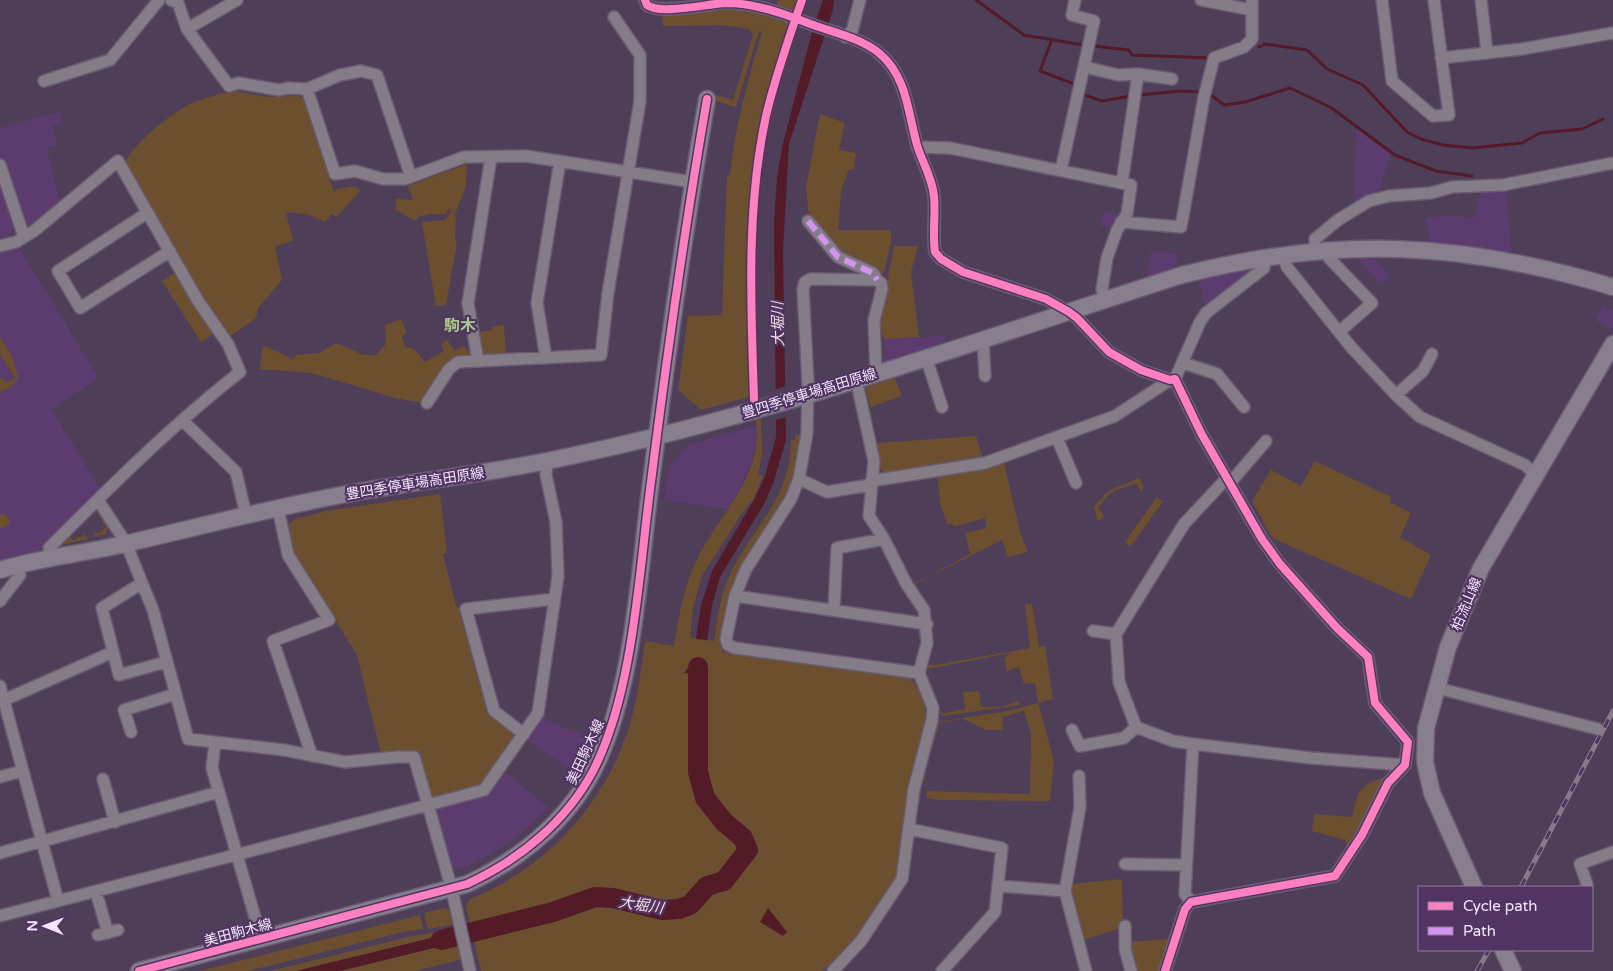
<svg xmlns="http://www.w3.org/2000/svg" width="1613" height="971" viewBox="0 0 1613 971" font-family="'Varela Round','Noto Sans JP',sans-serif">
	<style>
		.built { fill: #5c3b6e }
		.green { fill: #6c4f2e; fill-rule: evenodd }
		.water { fill: #531b28 }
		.pier { fill: #4f3e58 }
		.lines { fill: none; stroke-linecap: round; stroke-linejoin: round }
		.stream { stroke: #531b28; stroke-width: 3 }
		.river { stroke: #531b28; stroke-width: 20 }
		.street-casing { stroke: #695b71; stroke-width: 14 }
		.secondary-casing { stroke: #695b71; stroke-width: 19 }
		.street { stroke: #847d88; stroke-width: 11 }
		.secondary { stroke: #887f8e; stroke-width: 16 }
		.rail-casing { stroke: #867b8b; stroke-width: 5 }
		.rail { stroke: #523463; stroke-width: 3; stroke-dasharray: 9; stroke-linecap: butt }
		.quiet { stroke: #d193ec; stroke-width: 6; stroke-dasharray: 12 6; stroke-linecap: butt }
		.cycleway-casing { stroke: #523463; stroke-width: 11 }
		.cycleway { stroke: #ff80c0; stroke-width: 8 }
		.labels { text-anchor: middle; stroke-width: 4.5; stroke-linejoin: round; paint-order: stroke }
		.street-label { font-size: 14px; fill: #f4e6fd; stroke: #523463 }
		.water-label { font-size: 15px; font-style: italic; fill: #f2dddf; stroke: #523463 }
		.quarter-label { font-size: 16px; font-weight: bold; fill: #a6cc89; stroke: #523463 }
	</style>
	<rect width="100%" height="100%" fill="#4f3e58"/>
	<path class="built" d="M60,112L62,122L52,126L57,144L47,148L60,202L39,223L37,221L32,225L25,222L16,193L5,197L13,230L9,236L0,239V128Z
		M1356,128L1390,154L1380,190L1354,204Z
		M1505,186L1512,253L1430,242L1425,218L1449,215L1475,218L1481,187Z
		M1104,210L1120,214L1114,228L1100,226Z
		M19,248L99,378L51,409L102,491L38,551L0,561V253Z
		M1151,251L1179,254L1175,269L1147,278Z
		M1355,256H1372L1390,275L1381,284Z
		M1247,270L1248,276L1206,309L1199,280Z
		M1603,306L1613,311V329L1596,321Z
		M945,336V342L882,364L886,350L884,339Z
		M757,426V438L752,462L738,492L727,509L664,500L669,467L690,444Z
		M542,718L592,739L575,773L527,740Z
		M505,772L549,808L517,837L494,852L460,870L451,866L436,812L438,808L488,795Z"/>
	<path class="green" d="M779,0H807L776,97L763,157L754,246L757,394L761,422L762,454L758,475L763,476L754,498L742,513L702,576L693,607L690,638L714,641C717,622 719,602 726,584C747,530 791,504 791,440H795V435H802L795,472L784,499L733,584L725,610L722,652L908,677C919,686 924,700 926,714L909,788L899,874L858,936L823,971H481L466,907L470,899C547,868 606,803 630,724C638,697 641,669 645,641L674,646C679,615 684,585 698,557C717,519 755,483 757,438C758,425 753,411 749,397L701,410L678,390L688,316L722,315L727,175H730C735,126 748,80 762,32L759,31L736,107L713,100V94L733,100L753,35L749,29L723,25L663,26L662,15L730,9L771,16Z
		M235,91L268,97L299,96L303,99L334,192L337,189L355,186L360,191L337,217L332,214L325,222L310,215L286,212L293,240L275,247L282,280L258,308L256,318L229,337L210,314L125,163C133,143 174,111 194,102C207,97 222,93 235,91Z
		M820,114L845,123L839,150L856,153L854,169L849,170L841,190L838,230H889L891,232V242L884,272L882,274L841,253L813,222L808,210L806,186Z
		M467,164L466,186L455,214C458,224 452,234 457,243L446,305L436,306L422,222L445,220L452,211L448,209L446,214H431L418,217L416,221L396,210V199L413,200L408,186Z
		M894,246H918L911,272L919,337L884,339L879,322Z
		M174,273L213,334L201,342L162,281Z
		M401,319L407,333L402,336L405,347L414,349L425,362L444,351L441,345L447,340L455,351L463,345L470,354L467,358L446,365L422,403L395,398L312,373L260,369L262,348L265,346L293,359L296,355L319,353L337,343L363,355H376L386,344L385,325Z
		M504,325L506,355L484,357L481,353L477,332L492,330V327Z
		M0,336L13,359L18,377C15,384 8,391 0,391V378L2,377L6,383L15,378L0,354Z
		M895,378L902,396L871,407L866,392L867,387Z
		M976,436L983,459L882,474L877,443Z
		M1315,461L1391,497L1390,502L1411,513L1400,537L1431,555L1411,599L1272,538L1252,501L1271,470L1301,486Z
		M1004,463L1021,535L1028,552L1008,557L1002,540L917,583L915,586L930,607L932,622L928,607L912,584L930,576L970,554L965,533L986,528L985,518L956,526L947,523L941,507L937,475Z
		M1139,478L1144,487L1141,491L1136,483L1110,493L1098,508L1105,517L1098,521L1094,507L1108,491Z
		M440,494L447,553L443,554L456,606L458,607L488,715L514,734L515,739L483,784L436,798L431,795L419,753L381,754L357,655L293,551L289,525L295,519L326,511Z
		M1157,497L1163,501L1131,546L1125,542Z
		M96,508L108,527L106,534L93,537L96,532L98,534L106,527L96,511L81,522Z
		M4,514L9,518L10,524L0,529V515Z
		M77,526L69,536L74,541L79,536L81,538L84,535L83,532L88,539L56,546Z
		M1025,604H1032L1039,647L1045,646L1053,699L1038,703L1054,761L1050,801L939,800L927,798L924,774L939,722L1008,711L1038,703L1035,683L1024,684L1019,667L1007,671L1004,659L1010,653L927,669L924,672L931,641L932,623L933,640L927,665H935L1030,648ZM1024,711L1031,733L1030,794L926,791L925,770L940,723L963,719L986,730H1003L1002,717Z
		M924,678C939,685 933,704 943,714L965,709L963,692L979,691L981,707H1001L1019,701V705L942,716Z
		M1387,776L1364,835L1348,849L1345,840L1312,831L1314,814L1352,817C1359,788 1358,787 1387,776Z
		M1122,879L1123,927L1084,940L1070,884Z
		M444,908L452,912L454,924L428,929L424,913Z
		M420,915L423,929L403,932L248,971H200Z
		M455,929L456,932L296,971H270L408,937Z
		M1171,939L1161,971H1137L1129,942Z
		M458,942L462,959L416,971H340Z"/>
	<path class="water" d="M823,0H834L833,10L789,144L783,250L786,440L773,484L764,504L720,577L712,606L707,640L696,639L701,605L712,571L755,498L765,476L776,437L774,223L777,177L783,143L812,32Z
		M691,664L703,666L707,676L684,673Z
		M768,908L787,932L783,936L760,922Z
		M526,913L544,921L474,937L471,927Z
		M456,932L458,942L340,971H296Z"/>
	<path class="pier" d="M788,385L789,416L773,421L772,391Z"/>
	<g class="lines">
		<path class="stream" d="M976,0L1024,35L1084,45
			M1052,39L1040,71L1077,85
			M1094,46L1129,50L1132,55L1211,58
			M1259,47L1265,44L1307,50L1327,69L1363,85L1407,132L1421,139L1443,145L1472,148L1522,143L1540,133L1582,129L1603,119
			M1082,94L1102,101L1131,96
			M1139,95L1180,91L1202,92
			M1211,95L1224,105L1245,102L1290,88L1330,107L1395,155L1436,171L1472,176"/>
		<path class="river" d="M441,940L553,912L595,897L613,898L662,910L679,909L690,905L707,886L724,881L748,850L743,838L724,822L705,798L698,772V667"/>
		<g class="street-casing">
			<path id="street" d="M171,0L178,3L187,29L229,86L239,83L279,90L288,88L307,89L340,75L361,71L377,75L411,177
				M645,0L647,5C660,15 707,4 725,3C758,3 786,15 816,26C836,33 862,39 879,53C907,76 908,113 917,145C922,162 932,177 934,196C936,214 932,233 935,252L941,259L963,272L1046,299L1069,312L1077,318L1109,352L1141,370L1170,380L1175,379L1201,433L1262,539L1280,564L1337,628L1368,657L1375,703L1408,742L1405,765L1388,783L1362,835L1335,876L1191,902L1185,909L1165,971
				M1201,0L1252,10
				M1382,0L1392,81L1433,116L1449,115L1434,0
				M1481,0L1487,52
				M187,29L237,0
				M845,37L852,31L860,0
				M1441,58L1522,49L1613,33
				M1085,67L1118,75L1138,74L1122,183
				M1138,74L1172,79
				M44,81L110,60L159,0
				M307,89L335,174L355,171L383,179H405L464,157L526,156L693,182
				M917,147L950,148L1131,185L1127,214L1117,230L1107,258L1102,289L1106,300
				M0,165L24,237
				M1061,170L1094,21L1072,15L1075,0
				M147,213L58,271L80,308L170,251
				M808,221L838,257L873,273L877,280
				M1121,222L1181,227L1204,97L1214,58L1244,47L1252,39V0
				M0,246L16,242L34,231L118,161L198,301L228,344L240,372C172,425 110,487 49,548L50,557
				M1315,250V239L1338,220L1369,201L1389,196L1431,193L1452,187L1503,185L1613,163
				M1327,250L1328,257L1372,303L1339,332
				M1282,254L1287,267L1351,347L1396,395L1420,417L1525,465L1536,475
				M983,339L985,376
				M926,357L942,407
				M546,358L537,303L560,161
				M478,361L468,303L491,157
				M1183,363L1217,374L1244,407
				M856,379L874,461L869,516L884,539L907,585L924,610L927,643L919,673
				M1175,379L1200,322L1206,313L1264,268L1265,256
				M1396,395L1423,371L1432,354
				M427,403L449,369L458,362L601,355L608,293L640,101V55L614,17
				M183,421L236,472L246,515
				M1057,438L1076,483
				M1227,478L1184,524L1116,634L1119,682L1136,727L1173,741L1193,744L1311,758L1405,765
				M799,479L827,492L870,485
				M871,481L985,463L1115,416L1170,380
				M1230,483L1266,441
				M98,500L126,543L142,583L153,610L188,739L284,750L345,762L397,757H414L428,805L484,790L538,713L558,576L556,522L546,475L547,461
				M278,508L288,555L329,620L273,641L312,756
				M142,583L102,608L119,675L166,662
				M735,596L927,624
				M0,601L20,575L18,565
				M834,610L837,548L884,539
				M1093,631L1116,634
				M0,686L58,901
				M1437,688L1598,729
				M4,700L113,652
				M1072,730L1080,746L1124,738L1136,727
				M131,732L124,710L176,694
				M524,734L494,711L466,609L554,599
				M215,743L212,768L261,938
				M0,777L22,771
				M103,779L115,822
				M909,829L1002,848L995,912L942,971
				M0,853L219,792
				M1125,864L1186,865
				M1587,884L1580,864L1613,852
				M998,886L1065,891L1086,971
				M1065,891L1080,807L1079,776
				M96,892L108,933
				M1191,902L1185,894L1193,744
				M0,916L428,805L452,890L470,971
				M1125,926V949L1131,971
				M98,935L118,930
				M833,971L861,941L902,879L914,789L932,720L933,708L919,673L735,648L728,645L726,639L735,596L746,569L791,499L799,479L807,433L808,383L803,289L805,282L811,279L877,280L881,283L882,289L874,320L876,373"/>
		</g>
		<g class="secondary-casing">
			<path id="secondary" d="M0,570C39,558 80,554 120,545C194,528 267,509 341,495C409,482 478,475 547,461C763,418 972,342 1182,275C1337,236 1460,241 1613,287
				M1474,887L1432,793L1425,762L1426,728L1448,647L1481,568L1613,344
				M1503,950L1513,971
				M139,971L467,884C519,860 566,822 593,771C634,692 639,570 651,482C667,354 685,226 707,99"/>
		</g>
		<use href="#street" class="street"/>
		<use href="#secondary" class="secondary"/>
		<g class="rail-casing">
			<path id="rail" d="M1521,887L1613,711
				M1477,971L1489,950"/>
		</g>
		<use href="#rail" class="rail"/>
		<path class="quiet" d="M808,221L838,257L873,273L877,280"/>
		<g class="cycleway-casing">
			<path id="cycleway" d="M645,0L647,5C660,15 707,4 725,3C758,3 786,15 816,26C836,33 862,39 879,53C907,76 908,113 917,145C922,162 932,177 934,196C936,214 932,233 935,252L941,259L963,272L1046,299L1069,312L1077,318L1109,352L1141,370L1170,380L1175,379L1201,433L1262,539L1280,564L1337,628L1368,657L1375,703L1408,742L1405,765L1388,783L1362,835L1335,876L1191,902L1185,909L1165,971
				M754,399C751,306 746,208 766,116C775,77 789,38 802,0
				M139,971L467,884C519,860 566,822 593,771C634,692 639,570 651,482C667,354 685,226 707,99"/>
		</g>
		<use href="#cycleway" class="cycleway"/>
	</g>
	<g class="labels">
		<g class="street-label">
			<text transform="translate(809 393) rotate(-17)" y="5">豊四季停車場高田原線</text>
			<text transform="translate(415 483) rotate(-9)" y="5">豊四季停車場高田原線</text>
			<text transform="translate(1466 604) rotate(-67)" y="5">柏流山線</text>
			<text transform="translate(585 752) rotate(-65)" y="5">美田駒木線</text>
			<text transform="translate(238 932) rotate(-15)" y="5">美田駒木線</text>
		</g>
		<g class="water-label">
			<text transform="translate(778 324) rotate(-91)" y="5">大堀川</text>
			<text transform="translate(641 905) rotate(9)" y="5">大堀川</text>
		</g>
		<g class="quarter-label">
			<text x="460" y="331">駒木</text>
		</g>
	</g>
	<rect x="1418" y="886" width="175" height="65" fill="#523463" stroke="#937ba1"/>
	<rect x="1428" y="902" width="25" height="8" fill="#ff80c0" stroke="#937ba1"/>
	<text x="1463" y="911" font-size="15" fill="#f4e6fd">Cycle path</text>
	<rect x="1428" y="927" width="25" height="8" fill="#d193ec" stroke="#937ba1"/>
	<text x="1463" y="936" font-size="15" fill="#f4e6fd">Path</text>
	<g transform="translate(45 926) rotate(271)" stroke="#523463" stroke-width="4" paint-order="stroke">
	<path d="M0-4L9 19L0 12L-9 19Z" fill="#f4e6fd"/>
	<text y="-8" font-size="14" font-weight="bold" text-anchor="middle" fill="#f4e6fd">N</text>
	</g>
</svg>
